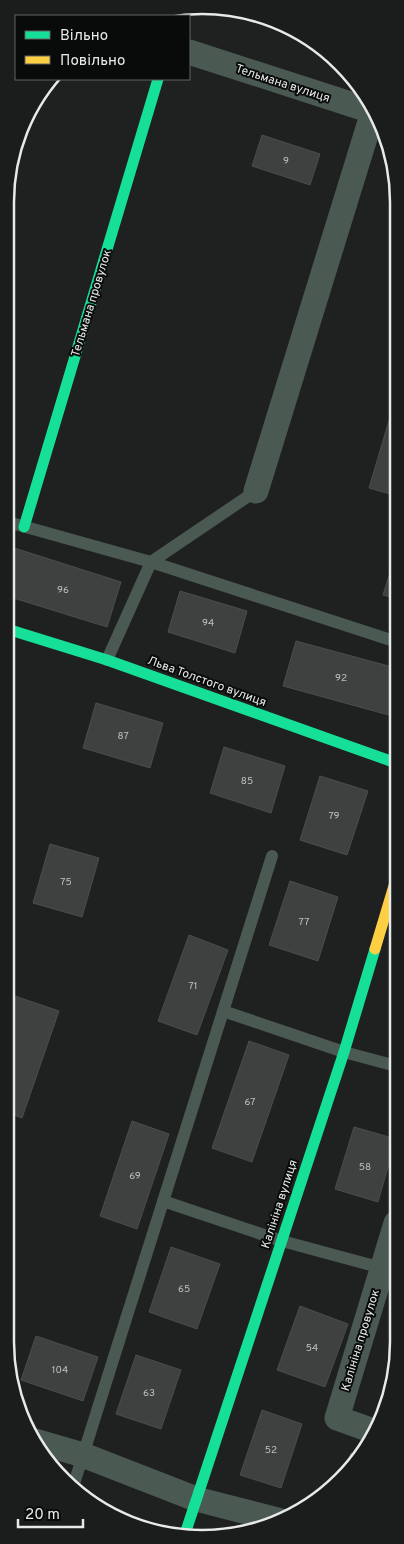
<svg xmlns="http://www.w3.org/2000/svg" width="404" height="1544" viewBox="0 0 404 1544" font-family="Overpass,sans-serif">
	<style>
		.building { fill: #3f4040; stroke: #4b4c4c }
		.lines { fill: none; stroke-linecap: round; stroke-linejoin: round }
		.lane { stroke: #4b5953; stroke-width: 12 }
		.street { stroke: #4b5953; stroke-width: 25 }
		.fast { stroke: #16e098; stroke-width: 11 }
		.slow { stroke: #ffcf43; stroke-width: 11 }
		.labels { text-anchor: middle; stroke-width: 4; stroke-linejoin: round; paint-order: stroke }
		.number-label { font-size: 10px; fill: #bec0bf }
		.street-label { font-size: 12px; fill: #e8eae9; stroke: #090a0a }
		.rim { fill: none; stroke: #e8eae9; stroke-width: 2.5 }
	</style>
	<rect width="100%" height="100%" fill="#1f2020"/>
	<path class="building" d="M262,135L320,154L310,185L252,166Z
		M395,400H397V496L369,488Z
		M8,546L121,582L107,627L7,596Z
		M397,550V599L383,595Z
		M180,591L247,611L235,653L168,632Z
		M296,641L396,668V717L283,686Z
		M96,703L163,723L150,768L83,748Z
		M224,747L285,766L271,813L210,793Z
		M320,776L368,791L347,855L300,840Z
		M50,844L99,858L82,917L33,903Z
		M290,881L338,897L318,961L269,945Z
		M189,935L228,950L197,1035L158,1021Z
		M9,994L59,1011L22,1118L6,1112V1003Z
		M249,1041L289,1055L252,1162L212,1148Z
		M132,1121L169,1134L137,1229L100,1216Z
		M354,1127L396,1139L378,1202L335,1189Z
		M171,1247L220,1264L197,1329L149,1312Z
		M300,1306L348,1324L325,1387L277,1370Z
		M395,1308V1321L392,1319Z
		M36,1336L98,1357L83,1401L21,1380Z
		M136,1355L181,1370L161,1429L116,1414Z
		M262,1410L302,1424L281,1488L240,1475Z
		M351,1453L359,1456L345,1472Z
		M97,1505L140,1519L138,1525L115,1519Z"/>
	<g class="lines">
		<path class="lane" d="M8,522L151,562L256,491
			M107,660L151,562L397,642
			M223,1011L344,1052L396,1066
			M163,1201L282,1241L382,1268
			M73,1487L272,856"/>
		<path class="street" d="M189,52L378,113
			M256,491L373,112
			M376,1432L337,1418L396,1223
			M35,1441L83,1455L196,1499L278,1520"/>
		<path class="fast" d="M24,527L158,79
			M7,629L107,660L396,763
			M184,1537L344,1052L375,949"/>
		<path class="slow" d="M375,949L396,879"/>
	</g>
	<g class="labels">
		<g class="number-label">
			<text x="286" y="164">9</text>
			<text x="63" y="593">96</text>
			<text x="208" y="626">94</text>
			<text x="341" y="681">92</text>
			<text x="123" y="739">87</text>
			<text x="247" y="784">85</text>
			<text x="334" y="819">79</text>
			<text x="66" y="885">75</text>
			<text x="304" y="925">77</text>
			<text x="193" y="989">71</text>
			<text x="250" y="1105">67</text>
			<text x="365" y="1170">58</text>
			<text x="135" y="1179">69</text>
			<text x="184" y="1292">65</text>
			<text x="312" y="1351">54</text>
			<text x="60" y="1373">104</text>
			<text x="149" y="1396">63</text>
			<text x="271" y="1453">52</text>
		</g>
		<g class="street-label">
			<text transform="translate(283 83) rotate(18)" y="4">Тельмана вулиця</text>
			<text transform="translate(91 303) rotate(-73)" y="4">Тельмана провулок</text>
			<text transform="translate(207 681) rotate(20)" y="4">Льва Толстого вулиця</text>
			<text transform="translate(279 1204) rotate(-72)" y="4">Калініна вулиця</text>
			<text transform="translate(360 1340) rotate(-73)" y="4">Калініна провулок</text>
		</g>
	</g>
	<path d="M0 0H404V1544H0ZM202 14H202A188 188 0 0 1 390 202V1342A188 188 0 0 1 202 1530H202A188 188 0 0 1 14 1342V202A188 188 0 0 1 202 14Z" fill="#1b1c1c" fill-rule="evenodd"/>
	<path class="rim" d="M202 14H202A188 188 0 0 1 390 202V1342A188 188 0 0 1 202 1530H202A188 188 0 0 1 14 1342V202A188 188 0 0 1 202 14Z"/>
	<rect x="15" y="15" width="175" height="65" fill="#090a0a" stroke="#626463"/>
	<rect x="25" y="31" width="25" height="8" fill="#16e098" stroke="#626463"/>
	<text x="60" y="40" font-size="15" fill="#e8eae9">Вільно</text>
	<rect x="25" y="56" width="25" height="8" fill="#ffcf43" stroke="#626463"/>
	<text x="60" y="65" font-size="15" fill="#e8eae9">Повільно</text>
	<path d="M18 1519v8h65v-8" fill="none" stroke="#e8eae9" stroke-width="2.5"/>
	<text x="25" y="1519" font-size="15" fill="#e8eae9" stroke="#090a0a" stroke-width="4" paint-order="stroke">20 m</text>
</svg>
